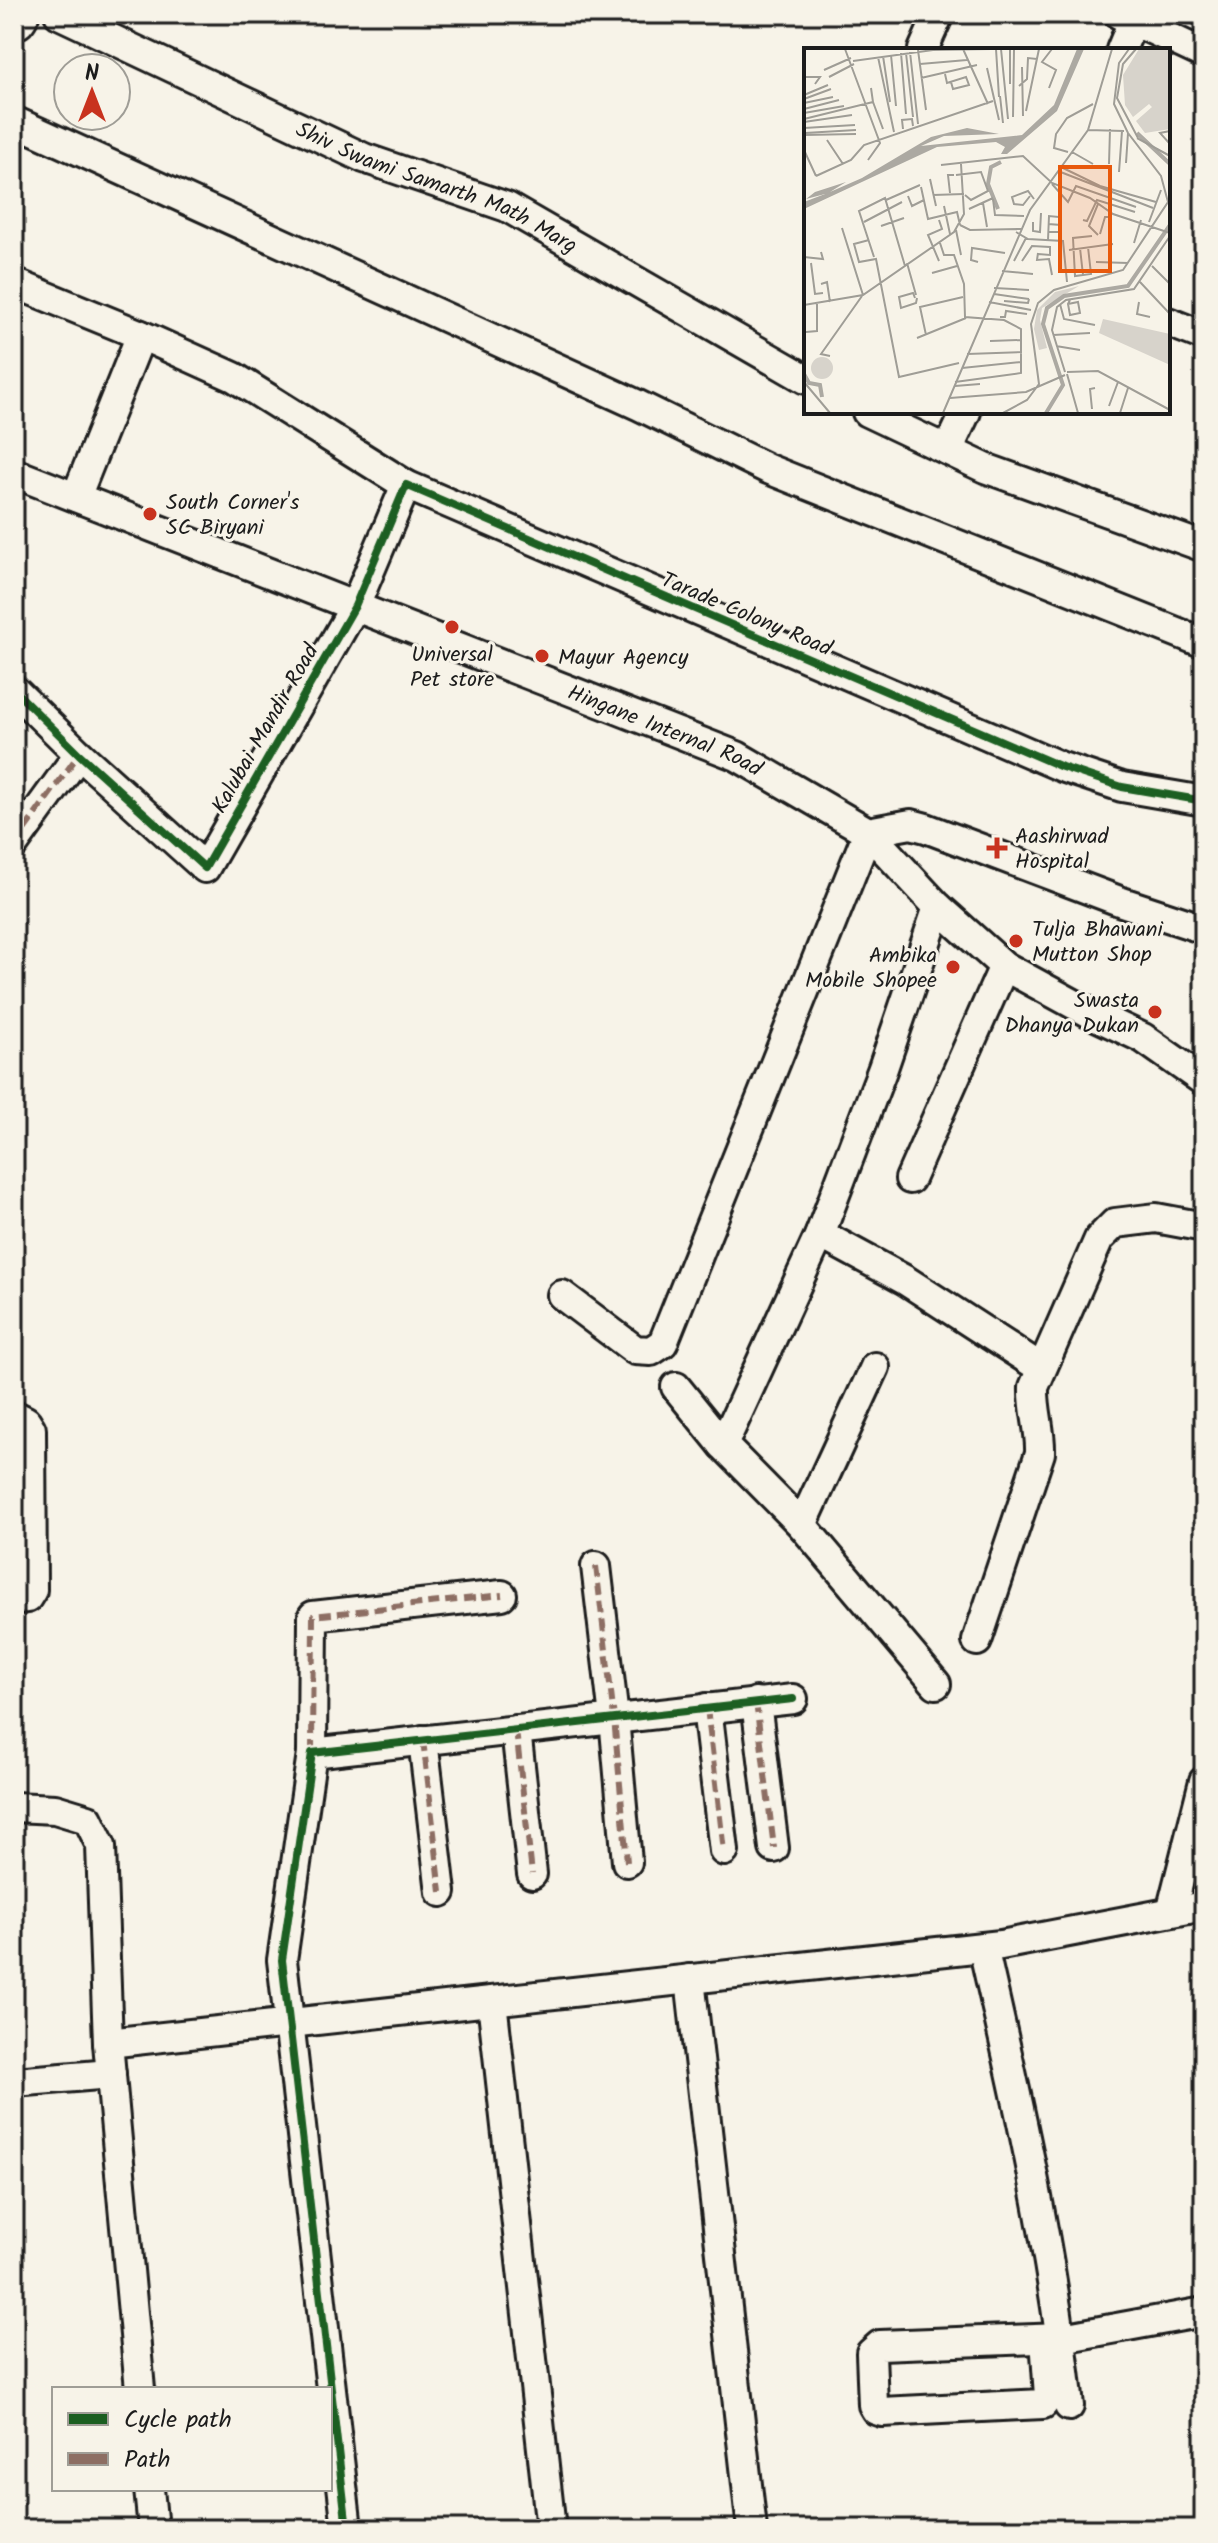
<svg xmlns="http://www.w3.org/2000/svg" width="1218" height="2543" viewBox="0 0 1218 2543" font-family="Kalam,sans-serif">
	<style>
		.lines { fill: none; stroke-linecap: round; stroke-linejoin: round }
		.street-casing { stroke: #1c1c1c; stroke-width: 34 }
		.primary-casing { stroke: #1c1c1c; stroke-width: 50 }
		.street { stroke: #f7f3e8; stroke-width: 28 }
		.primary { stroke: #f7f3e8; stroke-width: 44 }
		.quiet { stroke: #8d6e63; stroke-width: 6; stroke-dasharray: 12 6; stroke-linecap: butt }
		.cycleway-casing { stroke: #f7f3e8; stroke-width: 13 }
		.cycleway { stroke: #1b5e20; stroke-width: 8 }
		.poi-dot { fill: #c8321e; stroke: #f7f3e8; stroke-width: 3 }
		.labels { text-anchor: middle; stroke-width: 6; stroke-linejoin: round; paint-order: stroke }
		.street-label { font-size: 22px; fill: #1c1c1c; stroke: #f7f3e8 }
		.poi-label { font-size: 22px; fill: #1c1c1c; stroke: #f7f3e8; text-anchor: start }
		.inset-river { fill: none; stroke: #aca9a2; stroke-width: 4 }
		.inset-road { fill: none; stroke: #9f9d96; stroke-width: 2 }
		.view { fill: #e8590c; fill-opacity: 0.15; stroke: #e8590c; stroke-width: 4 }
		.inset-edge { fill: none; stroke: #1c1c1c; stroke-width: 4 }
	</style>
	<rect width="100%" height="100%" fill="#f7f3e8"/>
	<filter id="ink" filterUnits="userSpaceOnUse"><feTurbulence type="fractalNoise" baseFrequency=".0125" numOctaves="2"/><feDisplacementMap in="SourceGraphic" scale="16" xChannelSelector="R" yChannelSelector="G"/><feConvolveMatrix kernelMatrix="1 2 1 2 8 2 1 2 1" color-interpolation-filters="sRGB"/></filter>
	<g filter="url(#ink)">
		<g class="lines">
			<g class="street-casing">
				<g id="street">
					<path id="s1" d="M59,14L364,158L507,207L806,379"/>
					<path d="M1119,14L1204,54"/>
					<path d="M923,50L939,14"/>
					<path d="M1121,50L1133,21"/>
					<path d="M14,121L638,405L768,469L1204,643"/>
					<path d="M14,283L141,335L234,377L406,485"/>
					<path d="M1168,322L1204,336"/>
					<path d="M867,412L985,468L1204,547"/>
					<path d="M948,450L966,412"/>
					<path id="s2" d="M14,473L737,756L868,832L938,907L1004,966L1092,1014L1143,1038L1204,1081"/>
					<path d="M76,497L141,335"/>
					<path d="M14,690L79,754L205,868L355,606L406,485L1062,767L1122,787L1204,801"/>
					<path d="M14,844L79,754"/>
					<path d="M910,1179L1004,966"/>
					<path d="M820,1234L905,1280L1041,1368"/>
					<path d="M562,1295L635,1350L651,1351L663,1343L868,832L911,824L926,828L1122,902L1204,929"/>
					<path d="M676,1387L723,1445"/>
					<path d="M14,1415L26,1421L31,1429L32,1590L27,1598L14,1600"/>
					<path d="M802,1525L875,1367"/>
					<path d="M596,1566L614,1718L627,1862"/>
					<path d="M977,1641L1040,1453C1041,1430 1033,1410 1034,1387L1099,1239L1115,1223L1156,1218L1204,1227"/>
					<path d="M936,1684L802,1525L723,1445L820,1234L883,1068L938,907"/>
					<path d="M756,1702L774,1848"/>
					<path d="M707,1708L724,1851"/>
					<path d="M516,1730L532,1874"/>
					<path d="M423,1740L441,1892"/>
					<path d="M312,1753L313,1616L502,1595"/>
					<path d="M14,1807L55,1809L88,1819L101,1846L108,2043L140,2389"/>
					<path d="M1171,1912L1204,1781"/>
					<path d="M983,1947C1018,2100 1052,2249 1069,2406"/>
					<path d="M690,1979L752,2529"/>
					<path d="M492,2001L551,2529"/>
					<path d="M108,2043L1001,1945L1204,1906"/>
					<path d="M14,2082L111,2074"/>
					<path d="M1045,2339L1049,2396L1043,2404L882,2412L876,2410L873,2405L871,2353L880,2345L1062,2338L1204,2312"/>
					<path d="M149,2489L153,2529"/>
					<path d="M347,2529L282,1960L312,1753L793,1699"/>
				</g>
			</g>
			<g class="primary-casing">
				<path id="primary" d="M14,17L16,14"/>
			</g>
			<use href="#street" class="street"/>
			<use href="#primary" class="primary"/>
			<path class="quiet" d="M14,844L79,754
				M596,1566L614,1718L627,1862
				M756,1702L774,1848
				M707,1708L724,1851
				M516,1730L532,1874
				M423,1740L441,1892
				M312,1753L313,1616L502,1595"/>
			<g class="cycleway-casing">
				<path id="cycleway" d="M14,690L79,754L205,868L355,606L406,485L1062,767L1122,787L1204,801
					M347,2529L282,1960L312,1753L793,1699"/>
			</g>
			<use href="#cycleway" class="cycleway"/>
		</g>
	</g>
	<g class="poi-dot">
		<circle cx="150" cy="514" r="8"/>
		<circle cx="452" cy="627" r="8"/>
		<circle cx="542" cy="656" r="8"/>
		<path d="M993 836h8v8h8v8h-8v8h-8v-8h-8v-8h8z"/>
		<circle cx="1016" cy="941" r="8"/>
		<circle cx="953" cy="967" r="8"/>
		<circle cx="1155" cy="1012" r="8"/>
	</g>
	<g class="labels">
		<g class="street-label">
			<text dy="8" stroke="none"><textPath href="#s1" startOffset="416">Shiv Swami Samarth Math Marg</textPath></text>
			<text transform="translate(747 613) rotate(23)" y="8">Tarade Colony Road</text>
			<text transform="translate(264 728) rotate(-60)" y="8">Kalubai Mandir Road</text>
			<text dy="8" stroke="none"><textPath href="#s2" startOffset="700">Hingane Internal Road</textPath></text>
		</g>
		<g class="poi-label">
			<text x="166" y="509">South Corner's<tspan x="166" dy="25">SC Biryani</tspan></text>
			<text x="452" y="661" text-anchor="middle">Universal<tspan x="452" dy="25">Pet store</tspan></text>
			<text x="558" y="664">Mayur Agency</text>
			<text x="1015" y="843">Aashirwad<tspan x="1015" dy="25">Hospital</tspan></text>
			<text x="1032" y="936">Tulja Bhawani<tspan x="1032" dy="25">Mutton Shop</tspan></text>
			<text x="937" y="962" text-anchor="end">Ambika<tspan x="937" dy="25">Mobile Shopee</tspan></text>
			<text x="1139" y="1007" text-anchor="end">Swasta<tspan x="1139" dy="25">Dhanya Dukan</tspan></text>
		</g>
	</g>
	<g transform="translate(804 48)">
		<rect width="366" height="366" fill="#f7f3e8"/>
		<path d="M7 320a11 11 0 1 1 22 0a11 11 0 1 1-22 0Z" fill="#d7d3cb"/>
		<path d="M335,1H366V81L341,85L332,73L348,59L345,56L329,69L321,57L319,27ZM299,271L366,286V317L295,285Z" fill="#d7d3cb"/>
		<path d="M275,238L238,260L236,272L243,300L235,302L230,281L233,262L251,244Z" fill="#d7d3cb"/>
		<path d="M273,1H280L253,63L203,106H197L201,99L192,94L133,99L0,161V154L21,146L2,151L11,144L42,134L26,144L58,130L127,89L163,80L195,86L140,88L117,98L218,87L250,57Z" fill="#aca9a2"/>
		<path class="inset-river" d="M333,85L366,116M194,161L184,136L187,119L197,114M0,326L5,335L16,337L18,349M242,365L259,337L239,276L243,260L260,248L324,238L366,177"/>
		<path class="inset-road" d="M41,1L76,95L64,112M159,1L184,56M192,1L195,49M197,1L204,71M206,1V36M332,1L319,16L313,50L334,90M114,2L122,62M106,4L114,76M97,5L102,66M102,5L109,69M87,7L92,58M79,8L86,54M74,9L90,84M49,13L129,2L188,1M116,16L163,12M218,19L219,68M183,20L195,72M20,22L47,10M141,26L143,35L162,29L165,37L149,41L147,34M0,29H16L11,36M25,29L50,16M117,30L173,17M215,38L223,31L224,10L233,11M245,40L252,22L238,14L248,1M0,47L24,37M196,48L199,75M0,51L27,41M69,54L79,81M0,55L29,49M0,61L35,52M222,63L235,1M0,65L40,58M209,69L210,1M0,71L69,54L67,40M0,74L48,67M0,80L51,77M99,81L98,72L108,71L109,78M284,82L320,83M366,83L356,85L366,96M1,85L52,82M0,87L52,86M333,90L366,108M23,92L39,116M0,102L12,128M264,104L250,100L252,86L263,70L289,56M268,104L289,116M322,115L324,85M305,116L306,81M137,117L219,108L248,135L286,150L309,166L366,185M257,119L296,138L352,154M254,123L349,160M315,124L318,83M152,127L177,124L184,143L167,152L161,147M12,128L47,112L60,97L189,53M126,131L132,158M248,136L264,154L272,138L332,159M117,139L124,171L153,164L156,177M146,145L144,127H150M129,147L160,146M104,148L108,158L120,152M226,148L219,157L210,156L208,149L224,143L230,151M189,151L191,167L220,168M82,152L116,137M179,155L183,179M140,158L146,186M165,161L189,150M279,172L283,173L293,152L331,164M60,174L98,154M229,174V183L236,184L237,165M345,174L357,142M156,177L166,182L218,181M77,178L100,170M38,180L59,247M152,182L157,207M212,184L224,191L259,193L263,234M244,184H257V177L244,176M296,186L301,169H308M294,187L285,178L294,156M65,192L50,196L55,214L72,211L95,329L155,315M244,192L245,168L255,169M136,195L140,207H150L160,236L161,269L200,272L217,281V325L151,334M330,195L337,172M284,199L287,226L271,228L269,190L288,188M276,200L279,227M265,202L309,196M234,205L233,212L245,211L248,227M0,209L19,211L17,204M70,209L55,163L81,150L101,218M135,213L124,187L138,181L135,172M210,213L222,190M218,213L228,198L246,199V207L234,206M174,214L167,212L168,200L201,205M292,214L324,215M7,215L11,246L19,245M103,215L112,247M348,218L366,236M198,223L229,226M128,225L153,218M336,234L366,266M17,236L23,234L26,254M190,240L225,242M190,246L225,251M111,250L109,245L95,249L97,260L112,255L113,250M200,253L224,255L225,251M185,254L227,262M335,254L333,266L346,269M256,256L260,271L291,277M264,256L274,254L276,265L266,267L264,256L266,252M0,257L59,247L150,184L160,166L157,116M196,269H201L202,263L223,266M2,284L13,283V256M122,287L116,259L159,249M249,287L286,285M113,290L162,270M186,293L217,292M252,298L276,302M163,306L218,304M26,308L17,306L58,248M158,320L217,314M261,324L248,282L253,259L262,252L330,241L366,188M263,324L294,323L366,362M263,326L274,365M0,334L26,365M151,338L176,336M146,350L222,344L261,327M305,358L314,334M288,361L286,341L291,340M139,365L226,162L284,82L308,1M199,365L223,352L235,336L227,276L234,255L250,242L319,222L364,154L357,128L324,85L310,56L315,15L325,1M316,365L324,340"/>
		<path class="view" d="M256,119H306V223H256Z"/>
		<rect width="366" height="366" class="inset-edge"/>
	</g>
	<rect width="1218" height="2543" fill="none" stroke="#f7f3e8" stroke-width="48"/>
	<rect x="24" y="24" width="1170" height="2495" fill="none" stroke="#1c1c1c" stroke-width="3" filter="url(#ink)"/>
	<rect x="52" y="2387" width="280" height="104" fill="#f7f3e8" stroke="#9f9d96" stroke-width="2"/>
	<rect x="68" y="2413" width="40" height="12" fill="#1b5e20" stroke="#9f9d96" stroke-width="2"/>
	<text x="124" y="2427" font-size="24" fill="#1c1c1c">Cycle path</text>
	<rect x="68" y="2453" width="40" height="12" fill="#8d6e63" stroke="#9f9d96" stroke-width="2"/>
	<text x="124" y="2467" font-size="24" fill="#1c1c1c">Path</text>
	<g transform="translate(92 92)"><circle r="38" fill="#f7f3e8" stroke="#9f9d96" stroke-width="2"/>
	<path d="M0-6L14 30L0 20L-14 30Z" fill="#c8321e"/>
	<text y="-12" font-size="22" font-weight="bold" text-anchor="middle" fill="#1c1c1c">N</text>
	</g>
</svg>
